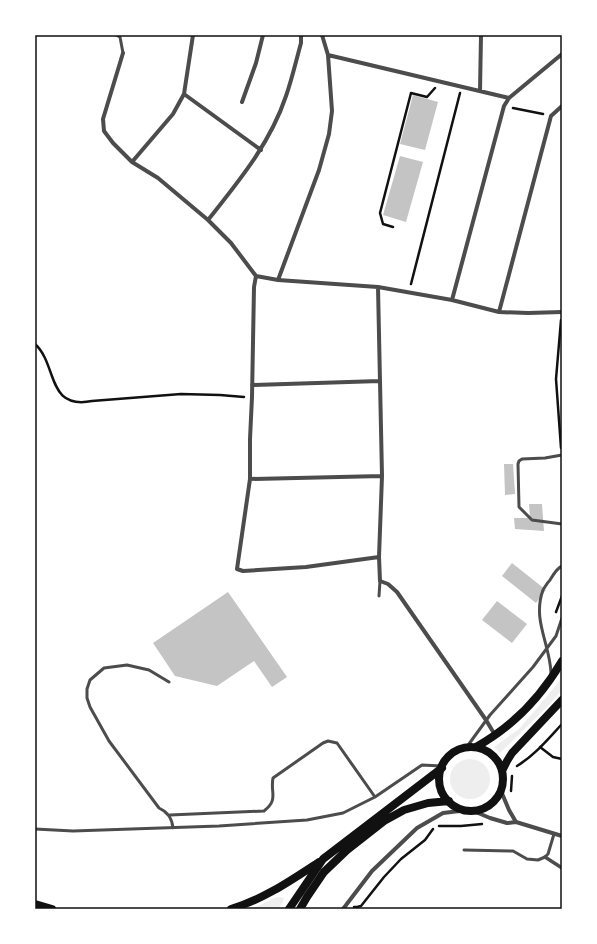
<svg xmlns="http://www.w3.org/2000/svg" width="597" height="944" viewBox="0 0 597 944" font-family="Figtree,sans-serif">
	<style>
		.green { fill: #eee }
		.building { fill: #c4c4c4 }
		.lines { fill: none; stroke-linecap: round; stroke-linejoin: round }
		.path { stroke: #111; stroke-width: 2.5 }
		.service { stroke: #4c4c4c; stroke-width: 3 }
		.pedestrian { stroke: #4c4c4c; stroke-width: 3.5 }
		.minor { stroke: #4c4c4c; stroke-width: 4 }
		.secondary { stroke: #111; stroke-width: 8 }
		.trunk { stroke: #111; stroke-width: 11 }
		.neatline { fill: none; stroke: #111; stroke-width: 1.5 }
	</style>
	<rect width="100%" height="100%" fill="#fff"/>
	<path class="green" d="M562,678V690L549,705L500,753L494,747L519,729L538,707Z
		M450 779a20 20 0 1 1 40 0a20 20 0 1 1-40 0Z
		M280,897L284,898L283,902L278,909H250L265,903L274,898Z"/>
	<path class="building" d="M413,95L438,102L425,150L400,144Z
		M400,156L423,162L406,222L383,215Z
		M504,464H513L515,494L505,495Z
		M529,504H542L544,531L515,529L514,518H530Z
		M512,563L546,590L536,603L502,576Z
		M228,592L287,677L272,687L254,661L217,686L175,676L153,643Z
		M497,601L527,624L512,643L482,620Z"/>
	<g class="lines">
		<path class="path" d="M513,108L543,114
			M393,227L383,224L380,213L411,93L427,97L435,88
			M411,284L460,93
			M35,344C58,365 46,410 92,401L181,394L220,395L244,397
			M561,448L556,379L561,320
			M556,612L562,596
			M540,747L553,757L562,759
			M517,766C535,755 548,739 562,724
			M511,791L512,776
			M439,826H461L482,824
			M354,907H357L361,906L384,877L401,859L425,840L433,829"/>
		<path class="service" d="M116,35L120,37L123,53
			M562,455L545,458L522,459L519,461L518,464L519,507L532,520L562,524
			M379,596L380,581
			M551,673C550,644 532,620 543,590C545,587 547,583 550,580C553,575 557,568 562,566
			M169,682L149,670L127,665L104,668L90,680L87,689V698L90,707L109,741L159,808C168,812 172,818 173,828
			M466,748L490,715L533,667L556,636L562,618
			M170,815L264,811C279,799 270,793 273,778L323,743L328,741L337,743L375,797
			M35,829L73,831L219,826L307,820L343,813L375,797L422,765L441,766
			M464,850L513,851L527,859L538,860L545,857L548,854L554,834"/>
		<path class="pedestrian" d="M545,857L562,868"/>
		<path class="minor" d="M123,53L103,119L104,131L113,143L132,162L158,178L208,220L231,243L256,276L278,280L378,287L452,300L499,312L528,313L562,312
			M328,55L509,98
			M480,91L481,35
			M184,94L261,150
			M242,102L256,63L263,35
			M132,162L173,114L184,94L193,35
			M208,220C238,182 270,144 286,96C292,79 296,61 301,43V35
			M256,276L254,287L252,397L250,439V479L237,569L243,571L306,567L379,557
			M278,280L319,170L329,134L332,111L328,55L322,35
			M378,287L382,476L379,557L380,581L388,584L397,592L486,720L495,735
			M452,300L504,106L509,98L562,54
			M499,312L551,116L562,106
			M252,385L380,381
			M250,479L382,476
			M501,791L509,810L516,822
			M471,810L490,818L507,823L516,822L562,836
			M343,909L372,871L417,828L443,813L468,810"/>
		<path class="secondary" d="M476,747C512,727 541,697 562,661
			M439 779a32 32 0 1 1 64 0a32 32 0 1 1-64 0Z
			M502,771L507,761L512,753L562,700
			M35,904L52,909
			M231,909C264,899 290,881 319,862
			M289,909L323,859L442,768
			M300,909L307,897L324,872L347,850L384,821L404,810L428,803L449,801"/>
		<path class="trunk" d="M35,908L36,909"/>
	</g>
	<rect width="597" height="944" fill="none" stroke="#ffffff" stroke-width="72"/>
	<rect x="36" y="36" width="525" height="872" class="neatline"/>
</svg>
